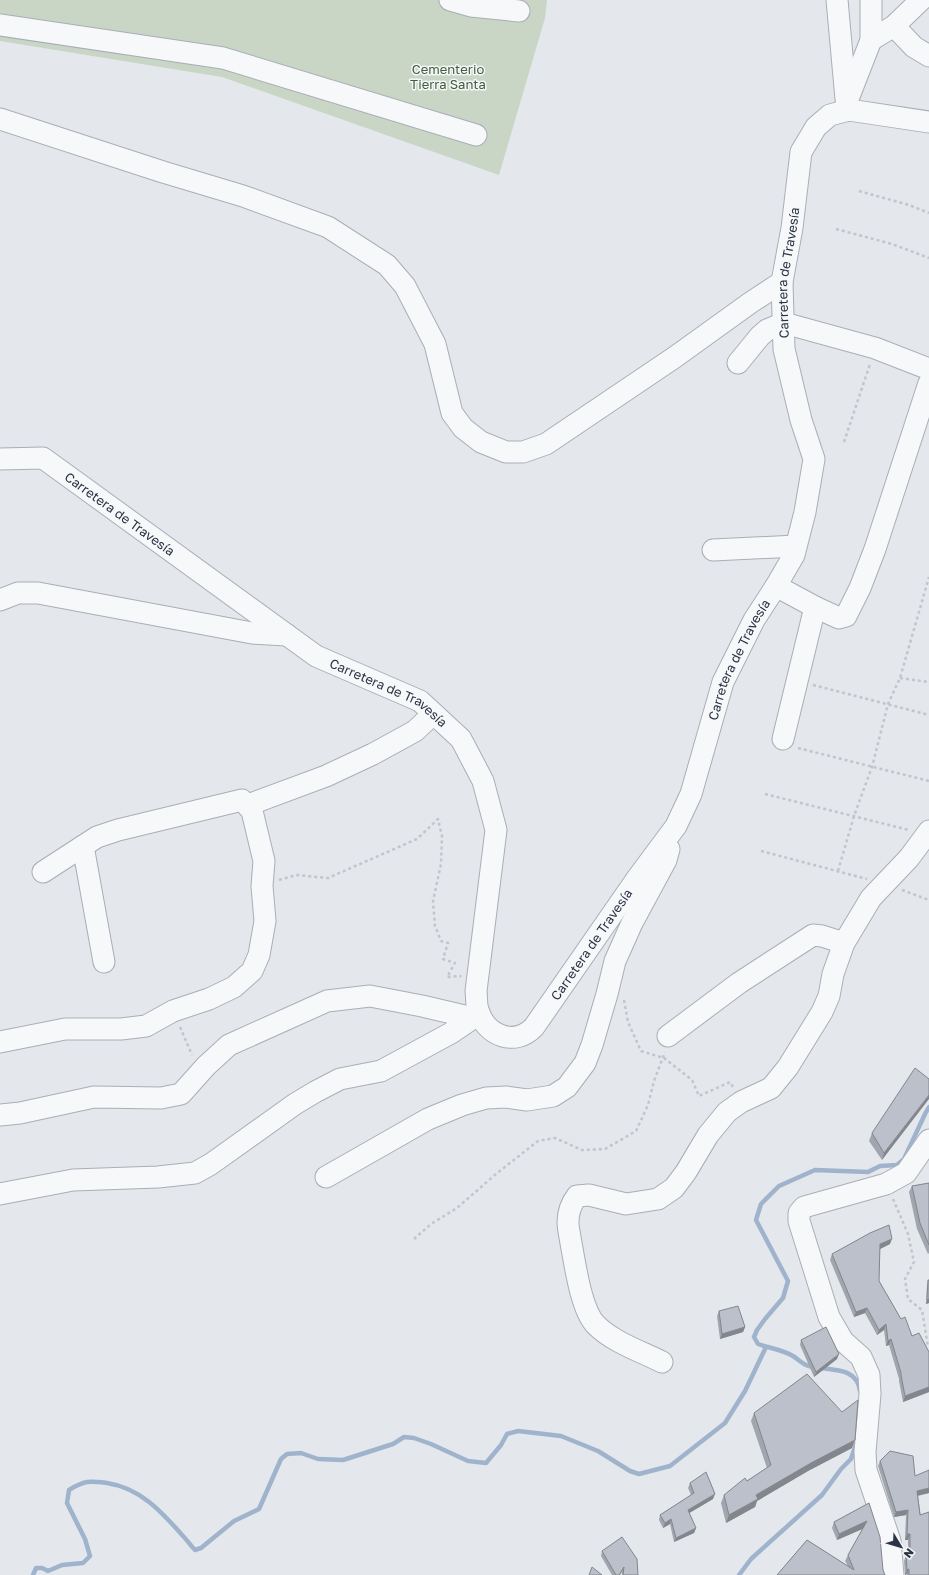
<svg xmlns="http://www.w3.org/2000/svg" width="929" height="1575" viewBox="0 0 929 1575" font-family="'Golos Text',sans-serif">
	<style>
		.green { fill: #c9d6c5 }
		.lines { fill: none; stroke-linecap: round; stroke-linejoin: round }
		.stream { stroke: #9fb4cc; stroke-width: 4.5 }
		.minor-casing { stroke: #a9aeb7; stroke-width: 23 }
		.path { stroke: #c2c5cb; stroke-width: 2.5; stroke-dasharray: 3 3; stroke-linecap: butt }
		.minor { stroke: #f7f8fa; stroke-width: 21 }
		.wall { fill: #a1a5ae }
		.shaded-wall { fill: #83868d }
		.building { fill: #bbc0ca; stroke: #83868d }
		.labels { text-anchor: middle; stroke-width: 3; stroke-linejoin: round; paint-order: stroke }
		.park-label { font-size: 13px; fill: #3f6138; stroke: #f4f6f9 }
		.street-label { font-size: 13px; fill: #2b3445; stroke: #f4f6f9 }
	</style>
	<rect width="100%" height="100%" fill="#e4e7ec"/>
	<path class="green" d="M0,0H547L545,18L499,175L222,77L0,41Z"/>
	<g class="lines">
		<path class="stream" d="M860,1391C857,1365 827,1371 809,1366C803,1365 798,1359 793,1356C783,1350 769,1348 758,1344L754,1337L757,1330L765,1319L783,1298L788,1281L756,1220L761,1204L779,1186L815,1170L868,1172L880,1166L897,1165L904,1159L925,1114L929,1107
			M33,1575L36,1568H42L48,1571L62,1565L83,1563L90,1556L85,1539L67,1503L69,1490C85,1480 90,1481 107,1483C140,1488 161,1511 183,1536C187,1540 190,1545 195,1550L201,1548L234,1521L259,1509L281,1459L287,1454L301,1453L318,1459L343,1460L393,1444L404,1437L414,1438L431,1444L468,1461L486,1463L501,1445L507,1434L518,1431L561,1436L598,1451L630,1471L639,1474L670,1466L725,1423L745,1391L766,1347
			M739,1575L751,1559L822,1495L841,1469L851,1459L856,1444"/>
		<g class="minor-casing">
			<g id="minor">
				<path d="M450,0L471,6L519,11"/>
				<path d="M837,0L846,99"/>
				<path d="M0,25L223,58L476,135"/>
				<path d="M894,26L914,47L929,56"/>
				<path d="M871,40L894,26L921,0"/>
				<path d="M849,110L846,104L871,40V0"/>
				<path d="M0,119L163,172L243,196L328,227L387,265L405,286L435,344L452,413L463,428L481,442L506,452H523L546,444L675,357L750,303L782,282"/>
				<path d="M738,363L760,336L767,330L784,323L875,348L929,369"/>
				<path id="s1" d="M0,459L43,458L316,656L420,701L461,739L483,781L496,830L476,991C477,997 476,1005 478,1010C486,1036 515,1047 534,1027L638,877L676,826L691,794L723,682L754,620L776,586L794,555L805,512L814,459L801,420L784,349L782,282L792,228L801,152L816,127L830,115L849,110L929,122"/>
				<path d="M713,550L796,546"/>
				<path d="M776,586L815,607L839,618L846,616L860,588L875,549L929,383"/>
				<path d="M0,600L18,593H38L252,633L287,635"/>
				<path d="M783,739L815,607"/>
				<path d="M248,805L326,776L373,754L415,731L433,714"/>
				<path d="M83,846L104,962"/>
				<path d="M668,1036L739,983L813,935L822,936L844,943"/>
				<path d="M0,1042L65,1029H121L146,1026L173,1011L209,999L234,987L252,971L259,955L265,921L262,886L264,861L252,811L242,800L118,830L97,837L43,872"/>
				<path d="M0,1115L20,1113L94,1097L161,1098L181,1094L206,1066L229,1045L327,1001L370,996L422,1006L473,1018"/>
				<path d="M326,1177L428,1119L462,1105L486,1098L506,1097L527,1100L553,1096L567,1087L585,1063L592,1045L607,994L615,961L632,923L666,860L669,849"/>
				<path d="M0,1194L73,1180L158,1177L195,1173L211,1164L295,1104L315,1092L340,1079L381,1071L451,1033L473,1018L478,1010"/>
				<path d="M662,1362C640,1351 613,1342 596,1325C581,1310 575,1264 571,1243C570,1236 568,1229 568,1222C568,1212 571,1204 577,1196L589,1195L626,1204L658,1199L674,1188L686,1172L708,1135L727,1112L741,1102L771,1088L788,1067L822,1012L829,996L833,974L844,943L871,898L909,858L929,831"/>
				<path d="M893,1575L890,1541L866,1470L865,1452L870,1394L869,1375L861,1357L843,1341L829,1317L799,1221V1213L804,1207L886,1184L906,1173L929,1140"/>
			</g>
		</g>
		<path class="path" d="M859,191L909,205L929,213
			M836,229L892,244L929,258
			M844,442L870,364
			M900,678L929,682
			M813,685L929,715
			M798,748L929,781
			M765,794L909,830
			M761,851L867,879
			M838,871L854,816L872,767L888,704L900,678L929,577
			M279,880L296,875L328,878L417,839L438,819L442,836L441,864L433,901L435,926L441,941L448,943L443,959L455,963L447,977L460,976L461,977
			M902,890L929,900
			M624,1000L628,1022L641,1051L664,1058L692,1080L699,1096L730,1082L733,1087
			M180,1027L192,1055
			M893,1199L908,1234L914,1262L905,1279L908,1299L922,1310L928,1347
			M414,1239L431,1224L457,1208L496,1174L538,1141L555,1138L582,1150L605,1149L636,1131L648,1105L654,1081L665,1052"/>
		<use href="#minor" class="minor"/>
	</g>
	<path class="wall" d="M929,1079L882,1160L869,1141L872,1133Z
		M929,1183V1253L928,1254L917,1229L909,1192L912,1186Z
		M890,1244L880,1249L879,1281L901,1319L912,1336L929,1352V1392L903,1402L899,1381V1379L889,1345L886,1346L884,1330L877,1335L865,1313L854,1317L830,1260L832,1254Z
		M928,1280L929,1303L926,1304L927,1285Z
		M719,1311L745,1327L743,1332L720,1339L717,1316Z
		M801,1340L837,1359L814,1377L800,1345Z
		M754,1413L852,1448L808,1471L757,1501L755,1507L726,1523L721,1503L724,1495L767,1468L751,1421Z
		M880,1461L915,1476L929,1493L918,1496L929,1575H907V1574L905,1575L904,1561L906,1556L908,1554V1540H905L906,1515L894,1517L878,1466Z
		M690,1483L713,1499L689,1513L696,1528L694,1533L674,1542L670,1524L663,1528L659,1520L660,1515L691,1495L688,1488Z
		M869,1503L883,1570L885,1575H777L807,1540L848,1566L845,1561L848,1555L863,1528L837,1540L832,1528L834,1522Z
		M602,1551L638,1575H622V1572L620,1575H612L601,1556Z"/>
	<path class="shaded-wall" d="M929,1095V1099L882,1160L884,1153Z
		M892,1239L890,1244L878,1250L880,1244Z
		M929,1299V1303L926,1304L927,1300Z
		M867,1308L865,1313L854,1317L856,1312Z
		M886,1324L884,1330L877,1335L879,1330Z
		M745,1327L743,1332L720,1339L722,1334Z
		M891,1339L889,1345L886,1346L888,1341Z
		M839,1354L837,1359L814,1377L816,1372Z
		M929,1387V1392L903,1402L905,1396Z
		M855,1440L852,1448L808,1471L757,1501L755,1507L726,1523L729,1515L756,1495L811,1463Z
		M929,1488V1493L915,1496L917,1491Z
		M715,1494L713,1499L686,1515L688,1510Z
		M908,1510L906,1515L894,1517L896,1512Z
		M671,1519L670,1524L663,1528L665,1523Z
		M867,1521L865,1528L837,1540L839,1534Z
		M696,1528L694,1533L674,1542L676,1538Z
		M907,1534H910L908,1540H905Z
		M909,1569L907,1574L905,1575L907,1570Z"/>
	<path class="building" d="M915,1068L929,1079V1095L884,1153L872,1133Z
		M929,1183V1245L920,1223L912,1186Z
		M889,1225L892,1239L880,1244L879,1281L901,1319L905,1317L912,1336L919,1333L929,1352V1387L905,1396L901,1375V1373L891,1339L888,1341L886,1324L879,1330L867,1308L856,1312L832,1254L870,1233Z
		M928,1280H929V1299L927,1300Z
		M738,1306L745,1327L722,1334L719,1311Z
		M826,1327L839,1354L816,1372L801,1340Z
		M807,1374L842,1412L858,1400L855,1440L811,1463L756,1495L758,1499L729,1515L724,1495L745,1478L747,1481L771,1465L754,1413Z
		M890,1451L913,1456L915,1476L929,1470V1488L917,1491L920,1515L929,1512V1575H909V1569L907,1570L906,1556L910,1553V1534H907L908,1510L896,1512L880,1461Z
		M706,1472L715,1494L688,1510L696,1528L676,1538L671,1519L665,1523L660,1515L694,1493L690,1483Z
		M869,1503L880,1537L883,1570L885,1575H777L807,1540L854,1570L848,1555L867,1521L839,1534L834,1522Z
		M622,1537L637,1559L638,1575H623L624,1567L619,1575H616L602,1551Z
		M592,1567L602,1575H589Z"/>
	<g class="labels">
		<g class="park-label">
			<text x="448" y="74">Cementerio<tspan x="448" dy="15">Tierra Santa</tspan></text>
		</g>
		<g class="street-label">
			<text dy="5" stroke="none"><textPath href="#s1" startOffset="1733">Carretera de Travesía</textPath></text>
			<text dy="5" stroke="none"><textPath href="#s1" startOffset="138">Carretera de Travesía</textPath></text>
			<text dy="5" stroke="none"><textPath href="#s1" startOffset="1325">Carretera de Travesía</textPath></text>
			<text dy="5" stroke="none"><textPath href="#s1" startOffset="462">Carretera de Travesía</textPath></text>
			<text dy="5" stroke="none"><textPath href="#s1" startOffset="1001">Carretera de Travesía</textPath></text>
		</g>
	</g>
	<g transform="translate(901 1547) rotate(128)" stroke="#f4f6f9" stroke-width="3" paint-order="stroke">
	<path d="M0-3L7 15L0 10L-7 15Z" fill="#2b3445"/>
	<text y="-6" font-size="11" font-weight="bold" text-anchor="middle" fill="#2b3445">N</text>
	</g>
</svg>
